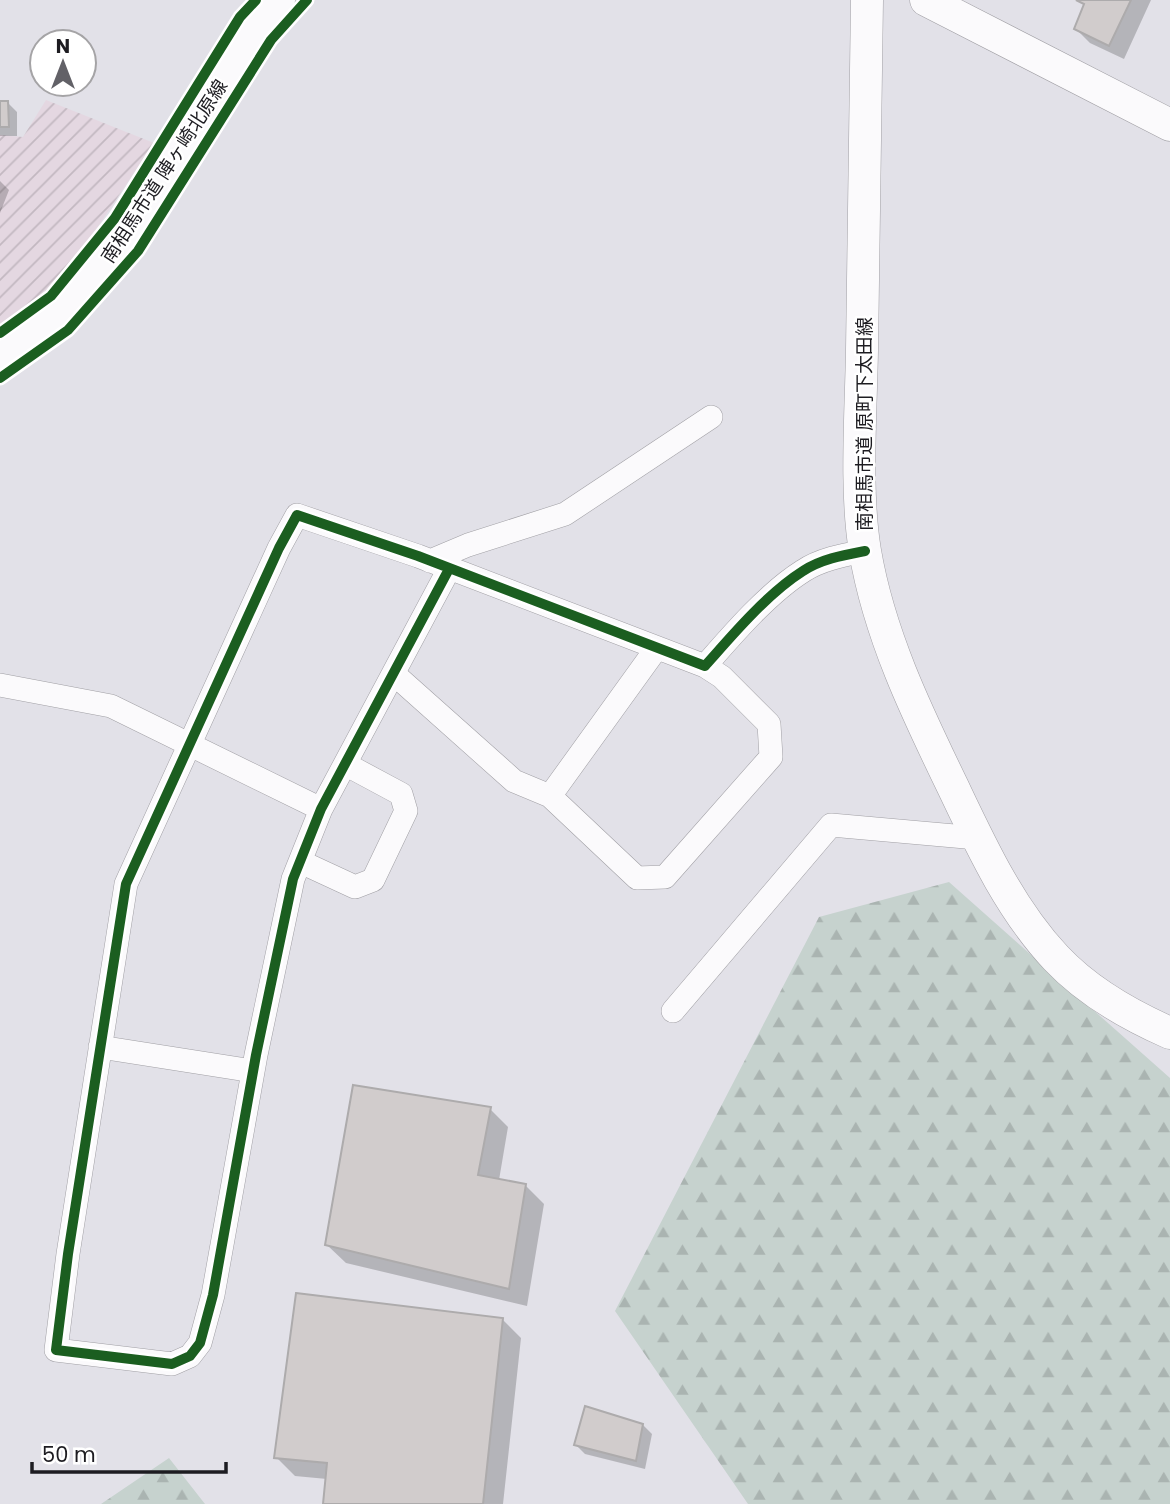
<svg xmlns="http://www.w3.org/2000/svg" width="1170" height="1504" viewBox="0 0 1170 1504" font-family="Poppins,'Noto Sans JP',sans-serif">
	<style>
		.industrial { fill: url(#industrial-furrows) }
		.forest { fill: url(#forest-firs) }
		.shadow { fill: #0003 }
		.building { fill: #d1cccc; stroke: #adabac; stroke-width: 2 }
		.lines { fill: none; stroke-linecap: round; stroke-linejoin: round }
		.street-casing { stroke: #a09fa4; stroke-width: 24 }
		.secondary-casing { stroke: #a09fa4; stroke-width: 33 }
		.street { stroke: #fbfafc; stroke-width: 23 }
		.secondary { stroke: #fbfafc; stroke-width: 32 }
		.cycleway-casing { stroke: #fff; stroke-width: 15 }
		.cycleway { stroke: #1b5e20; stroke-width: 10 }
		.labels { text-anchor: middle; stroke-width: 5; stroke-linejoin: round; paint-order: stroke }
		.street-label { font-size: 19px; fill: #1d1c21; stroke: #fff }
	</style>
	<defs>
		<pattern id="industrial-furrows" width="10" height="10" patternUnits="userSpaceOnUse" patternTransform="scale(1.75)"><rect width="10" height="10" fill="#e4d7e1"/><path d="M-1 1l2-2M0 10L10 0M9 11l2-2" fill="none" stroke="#c3b8c1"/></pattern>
		<pattern id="forest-firs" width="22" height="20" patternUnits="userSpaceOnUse" patternTransform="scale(1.75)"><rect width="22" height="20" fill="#c6d2ce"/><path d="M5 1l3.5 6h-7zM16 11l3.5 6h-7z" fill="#aab4b1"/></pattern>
	</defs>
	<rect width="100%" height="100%" fill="#e2e1e8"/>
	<path class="industrial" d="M46,100L154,143L89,240L45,293L0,326V135L23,137Z"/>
	<path class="forest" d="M949,882L1170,1078V1504H748L615,1311L819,917Z
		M169,1458L205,1504H101Z"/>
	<path class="shadow" d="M1078,0H1151L1124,59L1090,43L1076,29L1085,6Z
		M0,103H8L17,112V136H0Z
		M0,181L9,190L0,213Z
		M490,1109L508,1127L499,1180L525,1185L544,1204L527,1306L346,1263L327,1245Z
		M502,1319L521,1338L503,1504H325L327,1479L295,1476L276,1457Z
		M643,1425L652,1434L645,1469L585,1454L576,1445Z"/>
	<path class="building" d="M1076,0H1131L1109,46L1074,29L1084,4Z
		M0,101H8L9,127H0Z
		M353,1085L491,1107L478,1175L526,1184L509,1289L325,1245Z
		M296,1293L503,1318L483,1504H323L327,1463L274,1458Z
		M585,1406L643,1424L636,1461L574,1445Z"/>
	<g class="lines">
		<g class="street-casing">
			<path id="street" d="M430,561L468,545L565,514L711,417
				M449,569L321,809L293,879L256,1055L213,1295L200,1343L190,1356L172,1364L56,1350L68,1254L126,884L279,548L297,515L418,556L705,666C732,635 768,593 803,571C821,559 844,555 865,551
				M394,674L514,781L550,796L637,878L665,877L771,757L769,724L722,677L705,666
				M0,685L111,706L321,809
				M550,796L656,649
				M301,862L355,887L373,880L406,811L401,794L347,765
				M673,1011L831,825L977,838
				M100,1047L253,1071"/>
		</g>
		<g class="secondary-casing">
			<path id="secondary" d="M867,0C865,117 864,233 862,350C861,411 855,491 865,551C879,634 916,711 953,787C981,846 1010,909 1056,958C1087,991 1129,1015 1170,1033
				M926,0L1170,125
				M0,354L60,313L116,248L257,27L279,0"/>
		</g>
		<use href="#street" class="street"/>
		<use href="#secondary" class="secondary"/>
		<g class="cycleway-casing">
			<path id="cycleway" d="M0,333L51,296L115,218L240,17L256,0
				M0,378L68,330L138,251L271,40L307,0
				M449,569L321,809L293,879L256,1055L213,1295L200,1343L190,1356L172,1364L56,1350L68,1254L126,884L279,548L297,515L418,556L705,666C732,635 768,593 803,571C821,559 844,555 865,551"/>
		</g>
		<use href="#cycleway" class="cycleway"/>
	</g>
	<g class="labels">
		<g class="street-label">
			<text transform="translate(164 171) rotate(-57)" y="7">南相馬市道 陣ヶ崎北原線</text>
			<text transform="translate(864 424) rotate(-90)" y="7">南相馬市道 原町下太田線</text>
		</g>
	</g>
	<g transform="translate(63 63)"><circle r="33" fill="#ffffff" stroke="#a5a4a6" stroke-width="2"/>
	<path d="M0-5L12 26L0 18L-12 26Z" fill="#626167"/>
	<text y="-10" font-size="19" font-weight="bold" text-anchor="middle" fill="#1d1c21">N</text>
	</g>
	<path d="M32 1462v10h194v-10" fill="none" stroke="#1d1c21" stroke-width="3.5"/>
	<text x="42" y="1462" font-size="21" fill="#1d1c21" stroke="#ffffff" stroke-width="5" paint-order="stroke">50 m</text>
</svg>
